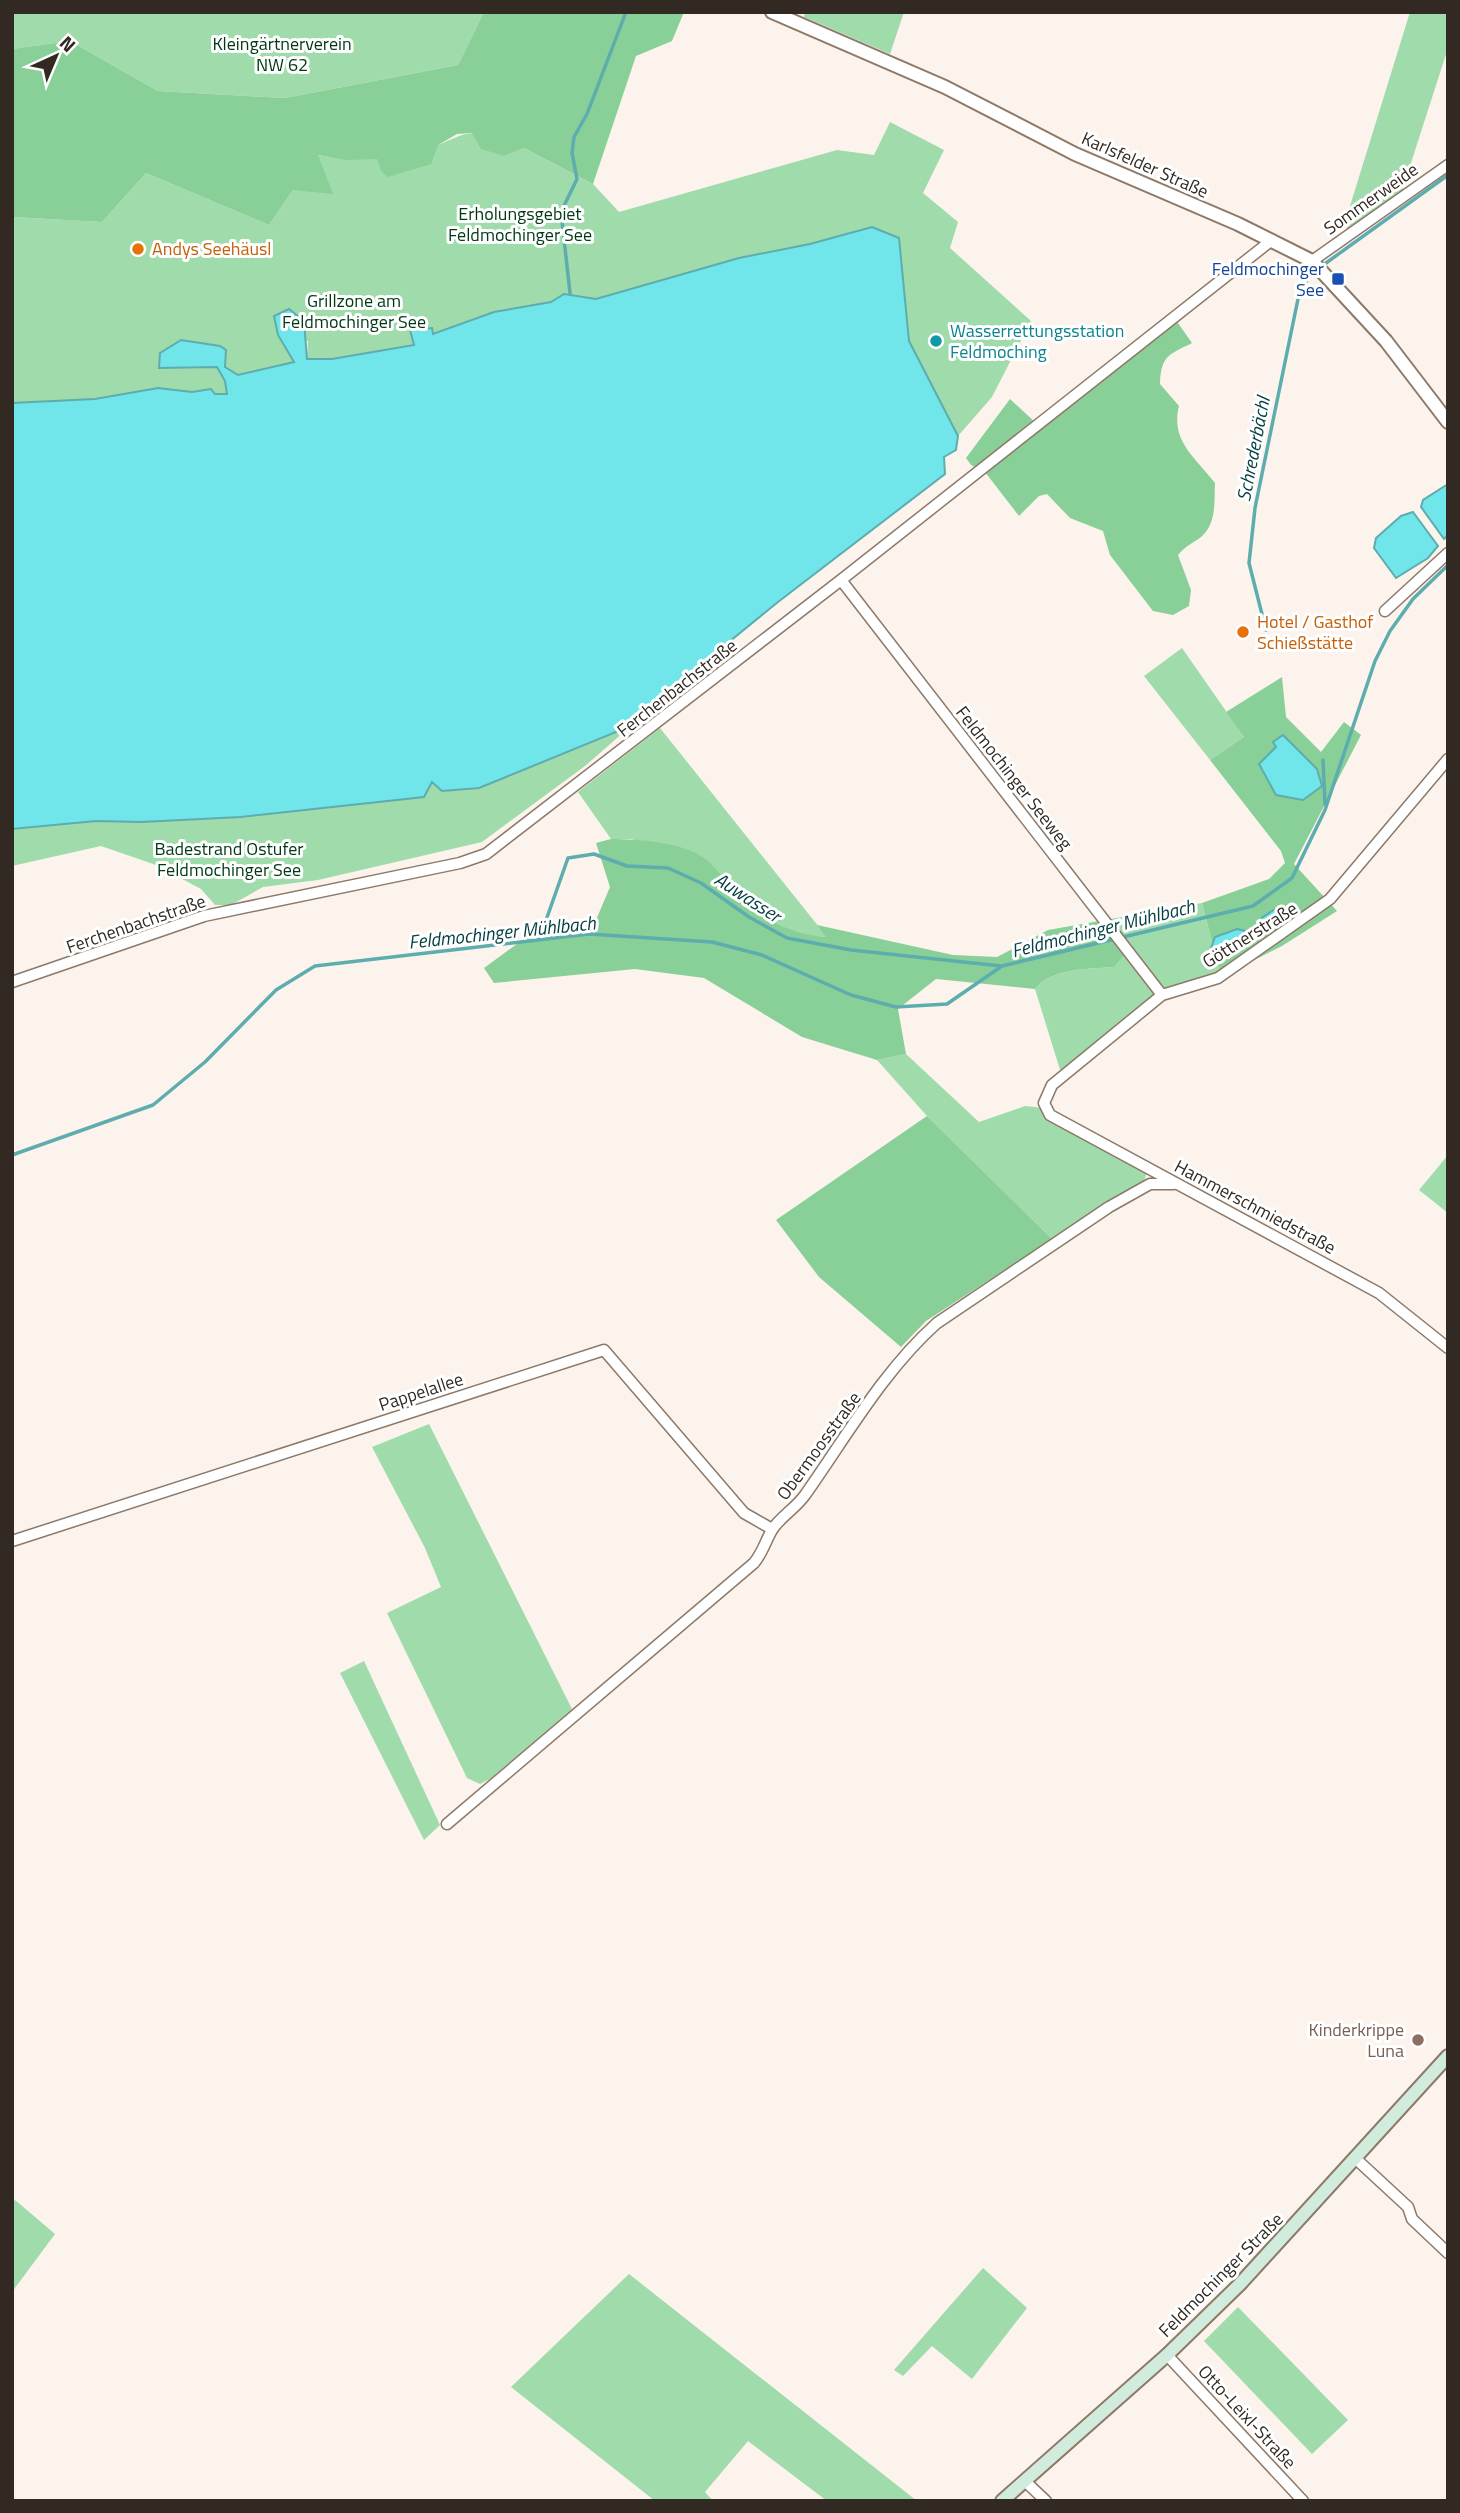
<svg xmlns="http://www.w3.org/2000/svg" width="1460" height="2513" viewBox="0 0 1460 2513" font-family="'Titillium Web',sans-serif">
	<style>
		.green { fill: #a0dbac }
		.forest { fill: #89cf98 }
		.water { fill: #70e5ea; stroke: #5dadae; stroke-width: 2 }
		.lines { fill: none; stroke-linecap: round; stroke-linejoin: round }
		.stream { stroke: #5dadae; stroke-width: 3.5 }
		.minor-casing { stroke: #8c7969; stroke-width: 13 }
		.tertiary-casing { stroke: #8c7969; stroke-width: 16 }
		.secondary-casing { stroke: #8c7969; stroke-width: 16 }
		.minor { stroke: #fff; stroke-width: 10 }
		.tertiary { stroke: #fff; stroke-width: 12 }
		.secondary { stroke: #d1ecdc; stroke-width: 12 }
		.food-dot { fill: #e8710a; stroke: #fff; stroke-width: 2.5 }
		.transit-dot { fill: #1a4fb4; stroke: #fff; stroke-width: 2.5 }
		.culture-dot { fill: #0f9aa8; stroke: #fff; stroke-width: 2.5 }
		.education-dot { fill: #8d6e63; stroke: #fff; stroke-width: 2.5 }
		.labels { text-anchor: middle; stroke-width: 6; stroke-linejoin: round; paint-order: stroke }
		.park-label { font-size: 18px; fill: #003815; stroke: #fff }
		.street-label { font-size: 18px; fill: #312922; stroke: #fff }
		.food-label { font-size: 18px; fill: #c56008; stroke: #fff; text-anchor: start }
		.transit-label { font-size: 18px; fill: #164399; stroke: #fff; text-anchor: end }
		.culture-label { font-size: 18px; fill: #0d838f; stroke: #fff; text-anchor: start }
		.education-label { font-size: 18px; fill: #785e54; stroke: #fff; text-anchor: end }
		.water-label { font-size: 19px; font-style: italic; fill: #084143; stroke: #fff }
	</style>
	<rect width="100%" height="100%" fill="#fcf3ec"/>
	<path class="green" d="M12,12H484L458,65L285,98L158,91L70,41L12,49Z
		M805,12H904L890,54L804,17Z
		M1410,12H1448V48L1401,194L1347,231L1346,219Z
		M890,122L944,150L923,193L958,222L950,248L1031,321L992,397L958,436L909,341L899,238L872,227L810,244L739,258L596,299L564,294L551,302L494,312L433,334L411,330L414,345L332,359H307L308,341L278,336L294,362L238,375L225,367L226,350L160,353V368L217,367L225,381L227,394H215L210,389L192,392L158,388L95,399L12,403V217L102,222L146,173L269,225L317,155C358,162 397,159 437,145C450,141 458,134 473,133L505,156L524,148L593,184L619,212L837,150L874,155Z
		M1182,648L1244,737L1210,760L1144,676Z
		M640,718L585,766L482,842L318,880L263,887L231,905H215L201,889L156,865L101,846L12,866V829L96,821L141,822L241,817L424,797L432,781L479,788L621,730Z
		M660,728L827,937L800,935L763,916L737,892L632,839H611L578,792Z
		M1202,903L1221,977L1162,994L1061,1073L1035,989C1052,968 1089,969 1114,967L1105,920Z
		M906,1054L979,1122L1025,1106L1044,1108L1147,1172L1144,1181L1102,1204L1052,1239L927,1116L877,1060Z
		M1448,1155V1213L1419,1190Z
		M429,1424L572,1709L490,1779L480,1784L467,1778L387,1613L441,1587L425,1548L372,1447Z
		M364,1661L440,1825L424,1840L340,1673Z
		M15,2200L55,2234L12,2292V2202Z
		M983,2268L1027,2308L972,2379L932,2346L903,2376L894,2370Z
		M629,2274L917,2501H827L748,2441L705,2492L713,2501H655L511,2387Z
		M1238,2307L1348,2420L1312,2454L1204,2341Z"/>
	<path class="forest" d="M484,12H684L672,41L636,56L593,184L524,148L505,156L481,149L472,133L457,134L438,145L431,164L388,177L381,171L377,159L347,160L318,155L333,194L293,190L269,225L146,173L102,222L12,217V49L70,41L158,91L285,98L458,65Z
		M1173,316L1192,343C1168,355 1161,356 1160,384L1179,406C1170,441 1196,458 1215,483C1214,502 1217,523 1201,537C1193,543 1185,546 1178,555L1191,590L1189,606L1173,615L1153,611L1110,555L1103,531L1070,518L1047,494L1039,496L1019,516L985,472L971,465L966,458L1010,399L1037,424Z
		M1282,677L1286,717L1321,752L1344,722L1361,735L1294,864L1337,911L1282,946L1221,977L1202,903L1269,879L1285,863L1281,851L1210,760L1244,737L1226,712Z
		M611,839C638,839 681,842 704,858C714,865 722,877 730,885C758,915 785,934 826,937L817,925L953,955L997,957L1048,930L1105,920L1127,951L1114,967C1088,969 1052,968 1035,989L936,979L898,1009L906,1054L877,1060L802,1037L704,978L635,969L494,983L484,968L536,930L591,932L610,887L596,843Z
		M927,1116L1052,1239L926,1321L901,1347L819,1277L776,1220Z"/>
	<path class="water" d="M872,227L899,238L909,341L958,436L956,450L944,457L945,474L778,602L621,730L479,788L442,791L432,782L424,797L241,817L141,822L96,821L12,829V403L95,399L158,388L192,392L211,389L215,394H227L225,381L217,367L159,368L160,353L181,340L220,346L226,350L225,367L238,375L294,362L278,335L274,316L289,309L304,321L307,359H332L414,345L410,330L432,328L433,334L494,312L551,302L564,294L596,299L739,258L810,244Z
		M1448,484V535L1444,539L1421,507L1423,500Z
		M1413,512L1438,546L1428,558L1396,578L1374,548L1376,538L1401,516Z
		M1283,735L1317,769L1322,786L1303,800L1276,795L1259,764L1276,747L1273,742Z
		M1278,907L1286,918L1268,932L1260,919Z
		M1237,929L1246,931L1253,941L1227,958L1216,956L1211,948L1215,937Z"/>
	<g class="lines">
		<path class="stream" d="M1326,263L1448,175
			M570,293L561,212L577,179L572,153L574,137L587,114L626,12
			M1266,630L1249,563L1255,508L1298,299L1309,276
			M1323,760L1325,804
			M539,940L568,858L594,854L627,866L668,868L701,883L749,917L787,938L851,950L1001,966
			M12,1155L153,1105L205,1062L276,990L315,966L589,934L712,942L762,955L851,995L896,1007L947,1004L1002,966L1253,906L1292,878L1325,810L1375,661L1390,631L1413,599L1448,565"/>
		<g class="minor-casing">
			<path id="minor" d="M1312,261L1448,165
				M841,580L1162,995
				M1385,611L1448,553
				M1448,759L1330,899L1218,978L1162,995L1052,1085L1044,1103L1050,1115L1379,1293L1448,1348
				M12,982L204,916L460,863L486,854L841,580L1272,240
				M12,1541L604,1350L744,1513L772,1529
				M447,1824L754,1563C763,1552 765,1542 772,1530C780,1517 796,1508 805,1495C846,1437 884,1370 937,1323L1109,1207L1150,1184H1174
				M1355,2158L1408,2207L1412,2219L1448,2253
				M1167,2355L1303,2501
				M1026,2482L1046,2501"/>
		</g>
		<g class="tertiary-casing">
			<path id="tertiary" d="M772,12L945,87L1075,154L1238,224L1312,261L1386,341L1448,422"/>
		</g>
		<g class="secondary-casing">
			<path id="secondary" d="M1002,2501L1167,2355L1240,2284L1448,2056"/>
		</g>
		<use href="#minor" class="minor"/>
		<use href="#tertiary" class="tertiary"/>
		<use href="#secondary" class="secondary"/>
	</g>
	<g class="food-dot">
		<circle cx="138" cy="249" r="7"/>
		<circle cx="1243" cy="632" r="7"/>
	</g>
	<rect class="transit-dot" x="1331" y="272" width="14" height="14" rx="3.5"/>
	<circle class="culture-dot" cx="936" cy="341" r="7"/>
	<circle class="education-dot" cx="1418" cy="2040" r="7"/>
	<g class="labels">
		<g class="park-label">
			<text x="282" y="50">Kleingärtnerverein<tspan x="282" dy="21">NW 62</tspan></text>
			<text x="520" y="220">Erholungsgebiet<tspan x="520" dy="21">Feldmochinger See</tspan></text>
			<text x="354" y="307">Grillzone am<tspan x="354" dy="21">Feldmochinger See</tspan></text>
			<text x="229" y="855">Badestrand Ostufer<tspan x="229" dy="21">Feldmochinger See</tspan></text>
		</g>
		<g class="street-label">
			<text transform="translate(1145 165) rotate(24)" y="6">Karlsfelder Straße</text>
			<text transform="translate(1371 199) rotate(-35)" y="6">Sommerweide</text>
			<text transform="translate(677 688) rotate(-38)" y="6">Ferchenbachstraße</text>
			<text transform="translate(1014 778) rotate(52)" y="6">Feldmochinger Seeweg</text>
			<text transform="translate(136 924) rotate(-19)" y="6">Ferchenbachstraße</text>
			<text transform="translate(1250 935) rotate(-32)" y="6">Göttnerstraße</text>
			<text transform="translate(1255 1207) rotate(28)" y="6">Hammerschmiedstraße</text>
			<text transform="translate(421 1392) rotate(-18)" y="6">Pappelallee</text>
			<text transform="translate(819 1446) rotate(-54)" y="6">Obermoosstraße</text>
			<text transform="translate(1221 2275) rotate(-45)" y="6">Feldmochinger Straße</text>
			<text transform="translate(1247 2417) rotate(47)" y="6">Otto-Leixl-Straße</text>
		</g>
		<g class="food-label">
			<text x="152" y="255">Andys Seehäusl</text>
			<text x="1257" y="628">Hotel / Gasthof<tspan x="1257" dy="21">Schießstätte</tspan></text>
		</g>
		<g class="transit-label">
			<text x="1324" y="275">Feldmochinger<tspan x="1324" dy="21">See</tspan></text>
		</g>
		<g class="culture-label">
			<text x="950" y="337">Wasserrettungsstation<tspan x="950" dy="21">Feldmoching</tspan></text>
		</g>
		<g class="education-label">
			<text x="1404" y="2036">Kinderkrippe<tspan x="1404" dy="21">Luna</tspan></text>
		</g>
		<g class="water-label">
			<text transform="translate(1253 449) rotate(-79)" y="7">Schrederbächl</text>
			<text transform="translate(748 897) rotate(33)" y="7">Auwasser</text>
			<text transform="translate(1103 928) rotate(-14)" y="7">Feldmochinger Mühlbach</text>
			<text transform="translate(502 932) rotate(-6)" y="7">Feldmochinger Mühlbach</text>
		</g>
	</g>
	<rect width="1460" height="2513" fill="none" stroke="#312922" stroke-width="28"/>
	<g transform="translate(56 56) rotate(44)" stroke="#ffffff" stroke-width="5" paint-order="stroke">
	<path d="M0-5L12 26L0 18L-12 26Z" fill="#312922"/>
	<text y="-10" font-size="19" font-weight="bold" text-anchor="middle" fill="#312922">N</text>
	</g>
</svg>
